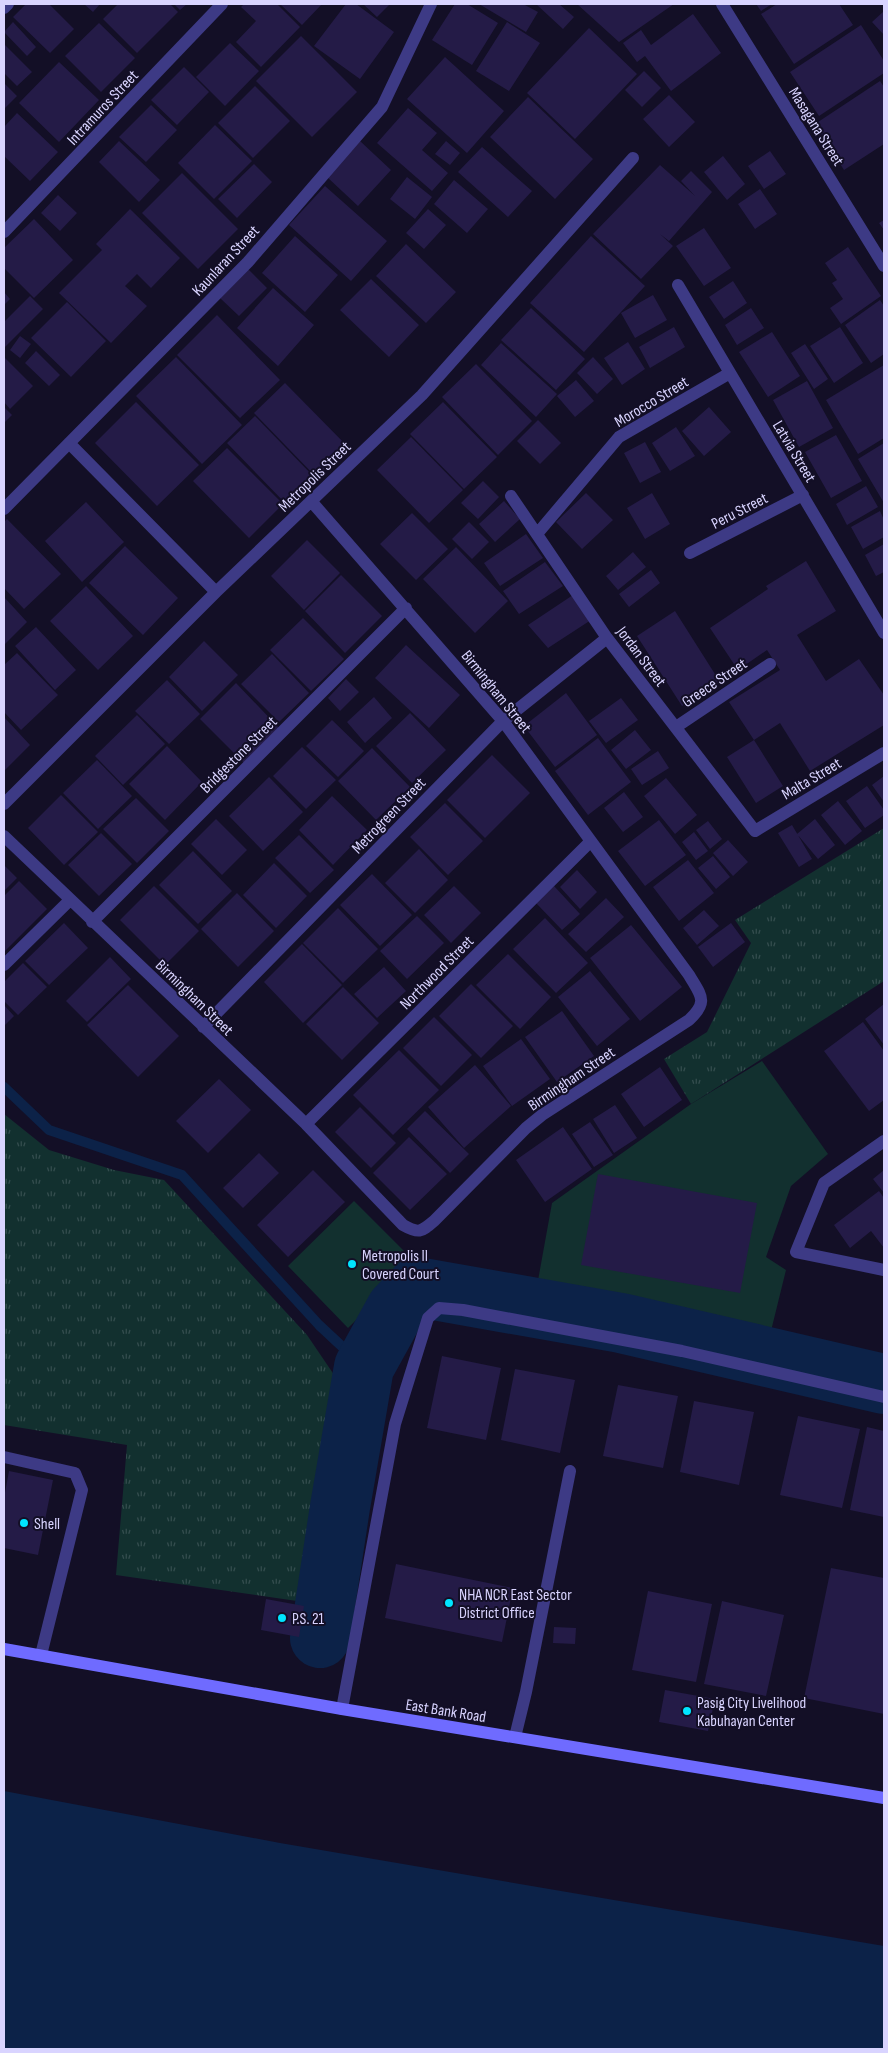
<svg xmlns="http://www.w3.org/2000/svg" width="888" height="2053" viewBox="0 0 888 2053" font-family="'Sofia Sans Condensed',sans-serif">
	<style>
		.grass { fill: url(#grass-tufts) }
		.park { fill: #12302f }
		.water { fill: #0c2248 }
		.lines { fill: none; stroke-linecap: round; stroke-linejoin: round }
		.stream { stroke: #0c2248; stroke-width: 10 }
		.river { stroke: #0c2248; stroke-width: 60 }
		.building { fill: #241b47 }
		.lane { stroke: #3d3a85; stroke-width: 12 }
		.street { stroke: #3d3a85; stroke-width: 12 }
		.secondary { stroke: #6f6bff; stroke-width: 12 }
		.poi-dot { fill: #00e5ff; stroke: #130f26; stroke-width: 2 }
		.labels { text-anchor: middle; stroke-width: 4; stroke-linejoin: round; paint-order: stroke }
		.street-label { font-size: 16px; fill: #d9d4ff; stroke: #130f26 }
		.poi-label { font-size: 16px; fill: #d9d4ff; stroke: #130f26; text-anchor: start }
	</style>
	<defs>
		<pattern id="grass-tufts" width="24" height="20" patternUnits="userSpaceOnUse" patternTransform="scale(1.25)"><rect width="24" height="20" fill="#12302f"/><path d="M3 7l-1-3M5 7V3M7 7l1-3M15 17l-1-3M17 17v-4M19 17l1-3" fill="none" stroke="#344d4e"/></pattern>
	</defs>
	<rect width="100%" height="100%" fill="#130f26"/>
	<path class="grass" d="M884,828V981L691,1104L664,1059L707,1032L751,943L735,920Z
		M4,1114L49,1150L114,1170L164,1180L307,1335L345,1391L304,1602L116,1575L127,1445L4,1425Z"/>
	<path class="park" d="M762,1061L828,1154L791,1186L766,1257L786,1270L770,1335L537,1286L552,1203L691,1104Z
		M354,1201L415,1262L348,1328L288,1266Z"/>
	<path class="water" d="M4,1791L280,1843L884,1946V2049H4Z"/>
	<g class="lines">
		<path class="stream" d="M4,1087L49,1130L182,1175L319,1325L364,1367"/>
		<path class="river" d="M320,1638L340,1507L364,1367L396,1309L417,1287L621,1323L884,1384"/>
	</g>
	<path class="building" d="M26,4H49L74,29L50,53L13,17Z
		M84,4H100L93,12Z
		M118,4H170L178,12L137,53L103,19Z
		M174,4H187L180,10Z
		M244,4H277L300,27L261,67L236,42L256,21L241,7Z
		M280,4H322L302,25Z
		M346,4H356L394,32L360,79L314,46Z
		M363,4H390L377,17Z
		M455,4H467L498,23L472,65L432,40Z
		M479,4H523L538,12L526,32Z
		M536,4H559L574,17L563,29Z
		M577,4H674L619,42Z
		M756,4H772L761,11Z
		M777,4H839L853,25L794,64L761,14Z
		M884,11V35L872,22Z
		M693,14L721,53L671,91L645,56L637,62L623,43L641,30L651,45Z
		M13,22L36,47L27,56L4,32Z
		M507,22L540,43L509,91L476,71Z
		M99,23L135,58L101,92L65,56Z
		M861,25L884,61V73L819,116L790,72Z
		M589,28L637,74L575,139L527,93Z
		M301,36L357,92L312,137L256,81Z
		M230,43L259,71L225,106L196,77Z
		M4,44L32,72L17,86L4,73Z
		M445,57L504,111L467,153L407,99Z
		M59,62L99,100L59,142L19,103Z
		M184,67L209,92L177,125L151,100Z
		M644,71L661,88L642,107L625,90Z
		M880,81L884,87V144L844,170L815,124Z
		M4,83L17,96L4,109Z
		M255,86L290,121L253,158L218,123Z
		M669,95L695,122L669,147L643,119Z
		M528,97L593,159L555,199L490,137Z
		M151,105L177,130L146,162L119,137Z
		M408,108L437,133L422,150L448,173L432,191L377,143Z
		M17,113L58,152L30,181L4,156V127Z
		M215,125L252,161L214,199L178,163Z
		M119,141L160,180L139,202L99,162Z
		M360,141L391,170L358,206L327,177Z
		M446,141L460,153L450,165L435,154Z
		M482,147L532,191L508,217L458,172Z
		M770,151L786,174L764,189L748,166Z
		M723,156L745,184L727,200L704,172Z
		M254,164L272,182L237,218L218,199Z
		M660,165L695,196L681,181L691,171L712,192L669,241L660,234L673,246L641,279L593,234Z
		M182,173L238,229L198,269L142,213Z
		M407,177L432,197L415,219L390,199Z
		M454,180L488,209L467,233L434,204Z
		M325,186L387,241L351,281L289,225Z
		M760,189L777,214L755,229L738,204Z
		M58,195L77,213L60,231L41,213Z
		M130,209L180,258L151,288L137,274L125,286L147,306L111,343L59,293L102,250L96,244Z
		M428,209L446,225L424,249L406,233Z
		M34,219L73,260L34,298L4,268V248Z
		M884,220V230L879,223Z
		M704,228L731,268L704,286L676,246Z
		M295,236L338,275L305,312L262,273Z
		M591,236L645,286L584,352L530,303Z
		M406,244L456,292L426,323L376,276Z
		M848,247L881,296L841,324L830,308L843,299L832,283L837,280L825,263Z
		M248,269L267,288L239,316L220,298Z
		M371,279L419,325L389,357L340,310Z
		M733,281L747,303L724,319L709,297Z
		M273,288L314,325L278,366L237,328Z
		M4,292L10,299L4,305Z
		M653,295L667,320L635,338L621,313Z
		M30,296L43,309L4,348V322Z
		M880,300L884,306V354L871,363L845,325Z
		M67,302L106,341L71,377L31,338Z
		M531,308L585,359L556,390L501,340Z
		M751,308L764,328L737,345L725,325Z
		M217,315L280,380L240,418L177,355Z
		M674,327L685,347L650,368L639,347Z
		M840,327L863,363L834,383L810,346Z
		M772,332L800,376L768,397L739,352Z
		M20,336L31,344L20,358L10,350Z
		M628,342L645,369L622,385L604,358Z
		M501,343L557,394L536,417L481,365Z
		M805,344L828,379L814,389L791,353Z
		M36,351L60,375L49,386L25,363Z
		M4,357L33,386L10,409L4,402Z
		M176,357L242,425L202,464L136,396Z
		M593,357L613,379L597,394L577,373Z
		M476,364L532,421L498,455L442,397Z
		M884,365V438L858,454L826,400Z
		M576,380L594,401L575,417L557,396Z
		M807,381L833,428L799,447L773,400Z
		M285,383L349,448L317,478L254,413Z
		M136,402L199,465L157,506L95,443Z
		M443,402L497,457L464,489L410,434Z
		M4,407L12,415L4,423Z
		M709,407L731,432L704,456L682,431Z
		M255,416L315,478L287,505L227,443Z
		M538,420L561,443L540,464L517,441Z
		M676,427L695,456L670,471L652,443Z
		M836,435L862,481L831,498L805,452Z
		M411,437L463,490L429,523L377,470Z
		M645,442L661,472L640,483L624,453Z
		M884,443V503L858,459Z
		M227,448L283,504L249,538L193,481Z
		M483,481L499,497L478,519L461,503Z
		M866,486L878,507L847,525L836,504Z
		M586,493L613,520L582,549L556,522Z
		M652,493L670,524L645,539L627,508Z
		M504,501L520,519L495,542L479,524Z
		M86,502L124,542L82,582L45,541Z
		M880,511L884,520V537L863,549L851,527Z
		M412,513L448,549L416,580L380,544Z
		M7,519L61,574L24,609L4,588V522Z
		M469,522L489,542L472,559L452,539Z
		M526,534L543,558L500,586L484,563Z
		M307,540L340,573L304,610L271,576Z
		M884,544V572L876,576L865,555Z
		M125,546L178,598L143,635L89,583Z
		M456,547L508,601L475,633L423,579Z
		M633,552L646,567L618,590L606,576Z
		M806,561L836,611L797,635L826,681L859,659L884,695V725L810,771L780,723L754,740L729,702L780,670L767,650L738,670L710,628L768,589L766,586Z
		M545,562L563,586L519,614L503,591Z
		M651,570L660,583L629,607L619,594Z
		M341,575L382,616L345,653L305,611Z
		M86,586L133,636L98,670L50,621Z
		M573,595L591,620L548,648L528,625Z
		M4,597L27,622L4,645Z
		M675,611L720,682L682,706L637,636Z
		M303,618L344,659L311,691L270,650Z
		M36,627L76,670L55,690L15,646Z
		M204,641L238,675L202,711L169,677Z
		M406,645L460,695L429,728L375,678Z
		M17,653L58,695L21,730L4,712V665Z
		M272,654L309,693L279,722L241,684Z
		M346,679L359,692L340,711L328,698Z
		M167,680L200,714L169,744L135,711Z
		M236,683L279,728L244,763L200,719Z
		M566,693L597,735L555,767L524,726Z
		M374,697L392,718L365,743L347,722Z
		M621,698L638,720L606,743L589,721Z
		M410,713L446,750L412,783L376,746Z
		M137,715L165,744L123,785L95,756Z
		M4,717L30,745L4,771Z
		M332,720L364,751L338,777L306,746Z
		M635,730L651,750L626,769L611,750Z
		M598,738L631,782L588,815L555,771Z
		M754,740L783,786L756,803L727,757Z
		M167,746L202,782L165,820L129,784Z
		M302,747L336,780L306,809L273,776Z
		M372,748L410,787L376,820L338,781Z
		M658,751L669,768L642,785L631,769Z
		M492,755L530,793L485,838L447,800Z
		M97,760L132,796L98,829L63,793Z
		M884,776V802L872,785Z
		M269,777L303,812L263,851L229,816Z
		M666,778L697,815L675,834L644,796Z
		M867,786L884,810V815L865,828L846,801Z
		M624,792L643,817L623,832L604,808Z
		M61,795L98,832L64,865L28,828Z
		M332,796L367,830L333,865L299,830Z
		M136,798L169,831L137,863L103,829Z
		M838,801L862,831L845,845L821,815Z
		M445,803L483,841L448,875L410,837Z
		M216,819L247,850L222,875L191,844Z
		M815,819L835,845L818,859L797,834Z
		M659,820L686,855L645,886L618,851Z
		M708,821L722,839L710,849L696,830Z
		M792,825L812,859L799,867L778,833Z
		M694,832L708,851L696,860L682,842Z
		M101,833L132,864L99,896L68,865Z
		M299,835L334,870L310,893L275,858Z
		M728,840L748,862L733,876L713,853Z
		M419,849L448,880L415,913L385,883Z
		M193,851L232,891L198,924L159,885Z
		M713,856L730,877L716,889L698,868Z
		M688,860L714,893L679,921L653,887Z
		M274,863L307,896L276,928L243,895Z
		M4,865L17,878L4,891Z
		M577,870L597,892L580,909L560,887Z
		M372,874L412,915L380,946L340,905Z
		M19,881L47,909L4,952V896Z
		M154,886L199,931L165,965L120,920Z
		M454,886L481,913L451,943L424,915Z
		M554,886L580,914L562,930L536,903Z
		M237,893L274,931L238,967L201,929Z
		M606,898L624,917L586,952L568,934Z
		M338,908L378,949L343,983L303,943Z
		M704,910L719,926L697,945L683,928Z
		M417,916L444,943L407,979L380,951Z
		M545,918L588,963L556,993L513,949Z
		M64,923L88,948L49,985L25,961Z
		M731,923L745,942L713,967L698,947Z
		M631,925L682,987L640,1021L590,958Z
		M302,944L342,985L303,1023L264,982Z
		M508,954L551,997L520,1029L476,985Z
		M110,957L131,979L87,1022L66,1001Z
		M23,963L47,987L18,1015L4,1001V982Z
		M384,967L406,991L377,1018L354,994Z
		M590,971L630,1019L597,1046L558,997Z
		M471,984L513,1026L481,1058L439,1016Z
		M128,985L179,1036L138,1077L87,1025Z
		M343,987L379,1023L342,1060L306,1024Z
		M884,1004V1045L865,1019Z
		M4,1005L14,1016L4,1026Z
		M562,1011L594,1056L557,1082L525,1037Z
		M434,1017L472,1055L441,1086L403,1048Z
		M863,1022L884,1051V1100L869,1111L824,1051Z
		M521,1039L550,1079L512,1106L483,1066Z
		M399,1050L439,1090L393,1135L353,1095Z
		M475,1065L511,1106L464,1148L428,1107Z
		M660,1067L682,1100L644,1127L621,1094Z
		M219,1079L251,1110L208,1153L176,1121Z
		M615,1105L637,1138L614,1153L593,1119Z
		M360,1107L396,1143L371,1168L335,1132Z
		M425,1111L469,1154L450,1173L407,1129Z
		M590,1122L613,1155L594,1167L572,1134Z
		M563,1127L592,1169L545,1202L516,1160Z
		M409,1137L447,1174L410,1210L373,1173Z
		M259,1153L279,1173L243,1208L223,1188Z
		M313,1170L345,1202L288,1257L257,1225Z
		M884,1170V1193L873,1179Z
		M598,1174L757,1203L740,1293L581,1265Z
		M879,1191L884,1198V1248L871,1231L850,1248L834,1225Z
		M442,1356L501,1368L486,1440L427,1428Z
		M515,1369L575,1380L560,1453L501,1440Z
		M618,1385L678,1396L663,1468L603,1456Z
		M694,1401L754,1412L739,1485L680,1472Z
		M798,1416L860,1429L842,1508L780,1495Z
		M867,1427L884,1431V1517L850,1510Z
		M9,1471L53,1480L38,1555L4,1548V1498Z
		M396,1564L513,1588L502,1642L385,1618Z
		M831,1568L884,1578V1714L804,1698Z
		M648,1591L712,1604L696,1682L632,1670Z
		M266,1599L304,1606L299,1637L261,1630Z
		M722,1601L784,1615L766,1696L704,1684Z
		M554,1627L576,1628L575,1644L553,1643Z
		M665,1690L715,1699L708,1731L659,1722Z"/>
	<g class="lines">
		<path class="lane" d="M4,1457L75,1473L82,1490L41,1655
			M342,1709L395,1424L428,1318L439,1308L463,1310L682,1351L884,1397
			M515,1737L526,1692L570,1471"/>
		<path class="street" d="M722,4L884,266
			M4,8L8,4
			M4,232L222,4
			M678,285L884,633
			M69,443L216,592
			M511,496L607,638L755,831L884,753
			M4,509L248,262L382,107L431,4
			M537,534L619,437L730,373
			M690,553L803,495
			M676,727L770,664
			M4,804L216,592L422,395L633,158
			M4,836L306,1124L403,1225C419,1234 421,1232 434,1221L526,1128L542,1115L689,1020C709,1001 701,996 689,975L503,721L311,501
			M92,922L406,608
			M4,965L70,900
			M203,1027L503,721L607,638
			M306,1124L590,842
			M884,1141L824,1183L796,1252L884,1270"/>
		<path class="secondary" d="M4,1649L342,1709L884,1798"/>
	</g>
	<g class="poi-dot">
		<circle cx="352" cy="1264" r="5"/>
		<circle cx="24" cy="1523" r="5"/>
		<circle cx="449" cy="1603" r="5"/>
		<circle cx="282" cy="1618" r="5"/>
		<circle cx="687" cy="1711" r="5"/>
	</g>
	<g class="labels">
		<g class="street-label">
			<text transform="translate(102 107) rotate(-47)" y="6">Intramuros Street</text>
			<text transform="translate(817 126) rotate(58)" y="6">Masagana Street</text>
			<text transform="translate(225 260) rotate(-47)" y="6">Kaunlaran Street</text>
			<text transform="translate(651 401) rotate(-31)" y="6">Morocco Street</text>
			<text transform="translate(795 451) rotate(59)" y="6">Latvia Street</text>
			<text transform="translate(314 476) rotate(-44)" y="6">Metropolis Street</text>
			<text transform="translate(739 510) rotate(-27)" y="6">Peru Street</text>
			<text transform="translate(642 656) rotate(53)" y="6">Jordan Street</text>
			<text transform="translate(714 682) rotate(-34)" y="6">Greece Street</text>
			<text transform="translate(497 691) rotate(51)" y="6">Birmingham Street</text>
			<text transform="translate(238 754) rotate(-45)" y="6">Bridgestone Street</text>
			<text transform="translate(811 778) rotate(-31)" y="6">Malta Street</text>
			<text transform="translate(388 815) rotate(-46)" y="6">Metrogreen Street</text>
			<text transform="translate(436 972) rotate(-45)" y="6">Northwood Street</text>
			<text transform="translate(195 997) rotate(44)" y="6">Birmingham Street</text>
			<text transform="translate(571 1078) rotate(-34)" y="6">Birmingham Street</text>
			<text transform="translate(446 1710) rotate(9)" y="6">East Bank Road</text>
		</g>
		<g class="poi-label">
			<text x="362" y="1261">Metropolis II<tspan x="362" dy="18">Covered Court</tspan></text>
			<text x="34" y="1529">Shell</text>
			<text x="459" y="1600">NHA NCR East Sector<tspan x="459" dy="18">District Office</tspan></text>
			<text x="292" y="1624">P.S. 21</text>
			<text x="697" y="1708">Pasig City Livelihood<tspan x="697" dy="18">Kabuhayan Center</tspan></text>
		</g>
	</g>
	<rect width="888" height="2053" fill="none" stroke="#d9d4ff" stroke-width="10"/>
</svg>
